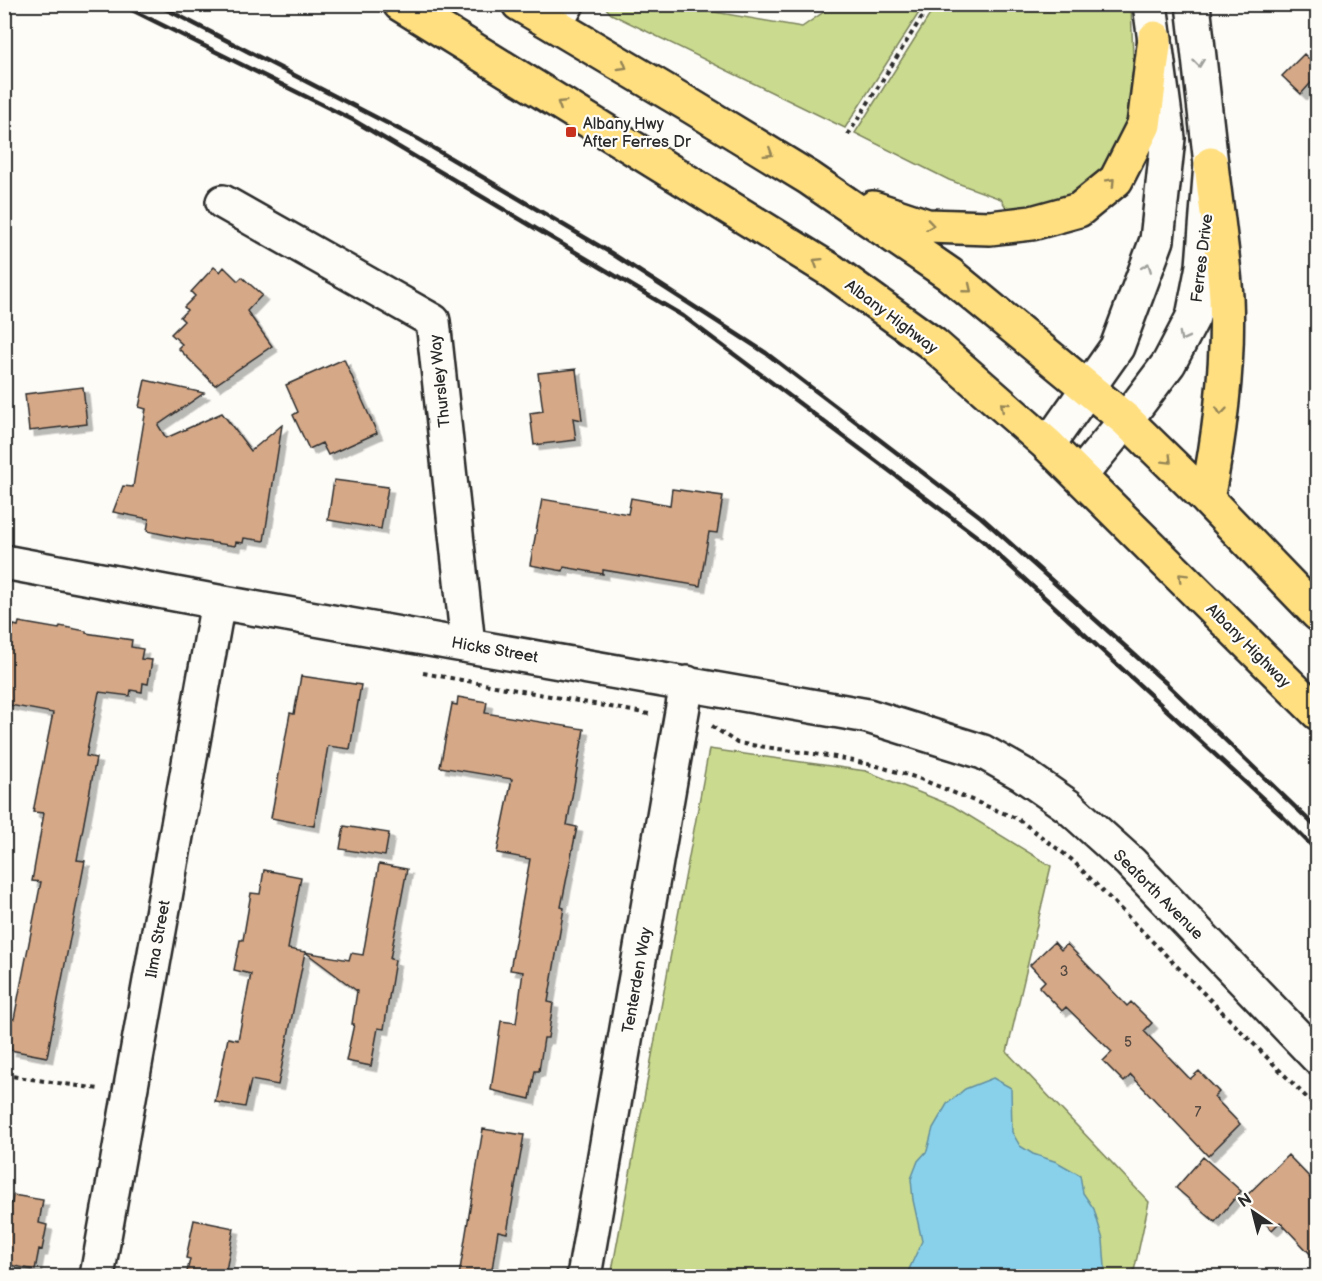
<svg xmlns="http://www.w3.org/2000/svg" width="1322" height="1281" viewBox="0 0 1322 1281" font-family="'Balsamiq Sans',sans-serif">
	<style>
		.green { fill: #cada8e; stroke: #7a825c; stroke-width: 1.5 }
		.water { fill: #89d1eb; stroke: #638f9e; stroke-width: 1.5 }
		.building { fill: #d5a887; stroke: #2b2b2b; stroke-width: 1.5; filter: url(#shadow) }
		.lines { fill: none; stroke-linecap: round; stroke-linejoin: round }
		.minor-casing { stroke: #2b2b2b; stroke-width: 38 }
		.highway-casing { stroke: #2b2b2b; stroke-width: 38 }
		.path { stroke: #2b2b2b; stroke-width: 4; stroke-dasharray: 4.5 4.5; stroke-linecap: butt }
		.minor { stroke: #fdfcf7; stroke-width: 33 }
		.highway { stroke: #ffdf80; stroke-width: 33 }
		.rail { stroke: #2b2b2b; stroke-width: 4.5 }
		.oneway { stroke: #9e9e9b }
		.oneway2 { stroke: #958556 }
		.poi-dot { fill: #c8321e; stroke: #fdfcf7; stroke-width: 2 }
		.labels { text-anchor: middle; stroke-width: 4.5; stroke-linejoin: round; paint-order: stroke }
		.number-label { font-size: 14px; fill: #564a42 }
		.poi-label { font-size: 16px; fill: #2b2b2b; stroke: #fdfcf7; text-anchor: start }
		.street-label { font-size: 16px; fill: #2b2b2b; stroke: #fdfcf7 }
	</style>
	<defs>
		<filter id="shadow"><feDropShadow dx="5.5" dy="5.5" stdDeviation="0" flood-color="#0004"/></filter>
	</defs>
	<rect width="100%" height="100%" fill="#fdfcf7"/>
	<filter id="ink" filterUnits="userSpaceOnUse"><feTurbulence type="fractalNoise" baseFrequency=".0167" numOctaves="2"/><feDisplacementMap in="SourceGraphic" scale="12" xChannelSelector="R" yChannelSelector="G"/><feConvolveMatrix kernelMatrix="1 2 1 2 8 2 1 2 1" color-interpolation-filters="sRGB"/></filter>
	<g filter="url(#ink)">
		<path class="green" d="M605,4L699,5L697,9L802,27L825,11L822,5H924L845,128L611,14L605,7Z
			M936,5H1131L1134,84L1129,117L1106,172L1062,203L1008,211L1001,199L949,180L855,133Z
			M709,749L866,771L953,806L1051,866L1007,1052L1149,1202L1133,1276H611Z"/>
		<path class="water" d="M993,1078L1011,1088L1012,1132L1020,1146L1033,1154L1057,1162L1080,1175L1083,1193L1094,1209L1103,1240L1105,1267L1100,1276H906L922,1241L913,1200L911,1179L918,1161L927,1151L933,1128L947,1104L965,1089Z"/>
		<path class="building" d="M1304,54L1317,67V76L1301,94L1282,76Z
			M214,267L220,272L224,267L238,281L242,277L262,295L247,311L272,346L215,385L178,348L182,344L171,334L184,321L180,317L187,310L184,307L195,296L191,292Z
			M344,359L377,433L328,455L322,443L309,449L293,415L298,412L286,385Z
			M576,369L582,420L573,418L576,440L534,445L530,413L543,411L538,373Z
			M145,380L204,393L158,425L166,438L222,413L251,451L282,425L264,541L244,538L243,543L236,542L235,546L181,538L147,531L149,519L113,512L123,486L133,487L146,409L139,407Z
			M83,387L87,424L29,431L25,394Z
			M334,480L388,487L381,529L328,520Z
			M672,489L723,496L717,533L709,532L700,586L603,570V574L564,567L563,571L530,565L542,499L628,514L631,498L670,505Z
			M19,622L59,629L60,626L86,631V633L132,640L131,647L143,649L141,659L152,660L148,684L143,683L142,692L131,690L130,696L99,692L86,756L96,758L77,860L85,861L47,1057L10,1050L11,1046L4,1045V1018L14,1019L41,882L32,881L44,813L33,812L53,713L4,704V628L13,629L14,625L18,626Z
			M301,676L361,685L350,749L328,746L314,826L271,818L290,713L294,714Z
			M458,697L487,702L485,713L584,729L567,825L577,827L561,907L564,908L548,1002L553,1003L548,1038H544L539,1071H535L530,1099L491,1090L501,1021L516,1023L523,972L510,970L530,859L497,853L512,779L440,767L452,704L457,705Z
			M344,826L389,833L385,856L340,849Z
			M379,864L407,869L390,959L395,960L384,1029L378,1028L371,1066L346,1061L354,1024H352L357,991L305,952L278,1085L251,1080L245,1107L215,1102L228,1038L238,1040L251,974L234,970L240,940H243L251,893L260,894L264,870L301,877L288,949L349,960L351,953L363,955Z
			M1054,942L1061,950L1067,944L1127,1006L1131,1002L1152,1023L1144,1031L1190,1079L1199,1071L1219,1092L1214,1097L1240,1124L1208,1156L1131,1075L1124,1082L1103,1061L1112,1052L1066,1007L1062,1011L1039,987L1045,981L1030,965Z
			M483,1129L524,1135L507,1233L498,1231L491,1276H459Z
			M1288,1155L1317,1185V1261L1280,1222L1272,1230L1242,1200Z
			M1203,1157L1241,1191L1215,1222L1176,1188Z
			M13,1195L43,1200L39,1223L47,1225L42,1250L39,1249L35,1270L4,1264V1202L12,1203Z
			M194,1220L234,1228L225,1276H186L190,1259L186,1258Z"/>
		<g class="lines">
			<g class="minor-casing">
				<path id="minor" d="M555,25L567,4
					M223,202L433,321L468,645
					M1048,445L1117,347L1157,240L1168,138L1150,4
					M1080,476L1126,420L1169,363L1193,317L1203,266L1211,164L1193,4
					M4,562L218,602L868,716L983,752L1022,774L1068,806L1130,862L1318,1058
					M97,1276L218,602
					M584,1276L687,683"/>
			</g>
			<g class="highway-casing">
				<path id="highway" d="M400,4L832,271L933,344L1048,445L1318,713
					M519,4L691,106L809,178L949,274L1126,420L1207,499L1318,614
					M873,208L927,226L990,228L1032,223L1079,210L1116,180L1144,125L1155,38
					M1207,499C1220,433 1229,365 1226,297C1223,253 1216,208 1211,164"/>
			</g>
			<path class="path" d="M848,135L930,4
				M423,673L649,714
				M712,726L737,743L835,757L877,766L918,778L1018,819L1071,859L1318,1109
				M4,1075L99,1089"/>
			<use href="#minor" class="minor"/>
			<use href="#highway" class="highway"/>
			<path class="rail" d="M120,4L353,120L683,316L983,541L1283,817L1318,852
				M156,4L418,139L611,253L766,353L981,517L1166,683L1318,829"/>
		</g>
		<defs><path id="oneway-chevron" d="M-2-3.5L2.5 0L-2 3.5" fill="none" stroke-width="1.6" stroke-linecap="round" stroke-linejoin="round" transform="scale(1.5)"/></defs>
		<g class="oneway">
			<use href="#oneway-chevron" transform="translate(1199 63) rotate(83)"/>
			<use href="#oneway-chevron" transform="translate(1147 267) rotate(-69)"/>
			<use href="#oneway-chevron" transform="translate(1183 337) rotate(118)"/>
		</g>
		<g class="oneway2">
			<use href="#oneway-chevron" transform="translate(623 66) rotate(31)"/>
			<use href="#oneway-chevron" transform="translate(561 104) rotate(-148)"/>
			<use href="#oneway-chevron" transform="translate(769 153) rotate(32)"/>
			<use href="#oneway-chevron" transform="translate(1111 182) rotate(-47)"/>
			<use href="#oneway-chevron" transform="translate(930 225) rotate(8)"/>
			<use href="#oneway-chevron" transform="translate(817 262) rotate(-148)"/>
			<use href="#oneway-chevron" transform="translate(968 289) rotate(39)"/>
			<use href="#oneway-chevron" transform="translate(1004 406) rotate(-139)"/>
			<use href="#oneway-chevron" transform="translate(1221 411) rotate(96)"/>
			<use href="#oneway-chevron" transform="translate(1168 460) rotate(45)"/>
			<use href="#oneway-chevron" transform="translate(1182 577) rotate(-135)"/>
		</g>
	</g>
	<rect class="poi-dot" x="565" y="126" width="12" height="12" rx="3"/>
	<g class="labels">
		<g class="number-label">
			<text x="1064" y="976">3</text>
			<text x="1128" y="1047">5</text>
			<text x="1198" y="1117">7</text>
		</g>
		<g class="poi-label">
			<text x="583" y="129">Albany Hwy<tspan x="583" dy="18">After Ferres Dr</tspan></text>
		</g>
		<g class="street-label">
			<text transform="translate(1201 258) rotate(-83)" y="6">Ferres Drive</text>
			<text transform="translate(892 316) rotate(37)" y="6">Albany Highway</text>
			<text transform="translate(439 381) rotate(-96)" y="6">Thursley Way</text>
			<text transform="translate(1249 645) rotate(45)" y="6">Albany Highway</text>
			<text transform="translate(495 649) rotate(10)" y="6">Hicks Street</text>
			<text transform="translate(1159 894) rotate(45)" y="6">Seaforth Avenue</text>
			<text transform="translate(157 939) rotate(-80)" y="6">Ilma Street</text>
			<text transform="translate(636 980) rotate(-80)" y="6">Tenterden Way</text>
		</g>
	</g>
	<rect width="1322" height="1281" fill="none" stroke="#fdfcf7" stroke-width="24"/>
	<rect x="12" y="12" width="1298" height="1257" fill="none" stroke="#2b2b2b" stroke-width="2" filter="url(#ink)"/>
	<g transform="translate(1253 1212) rotate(325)" stroke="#fdfcf7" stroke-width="4.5" paint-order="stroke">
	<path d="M0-4.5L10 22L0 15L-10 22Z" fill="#2b2b2b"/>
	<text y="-9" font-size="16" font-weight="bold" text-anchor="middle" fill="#2b2b2b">N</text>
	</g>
</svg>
